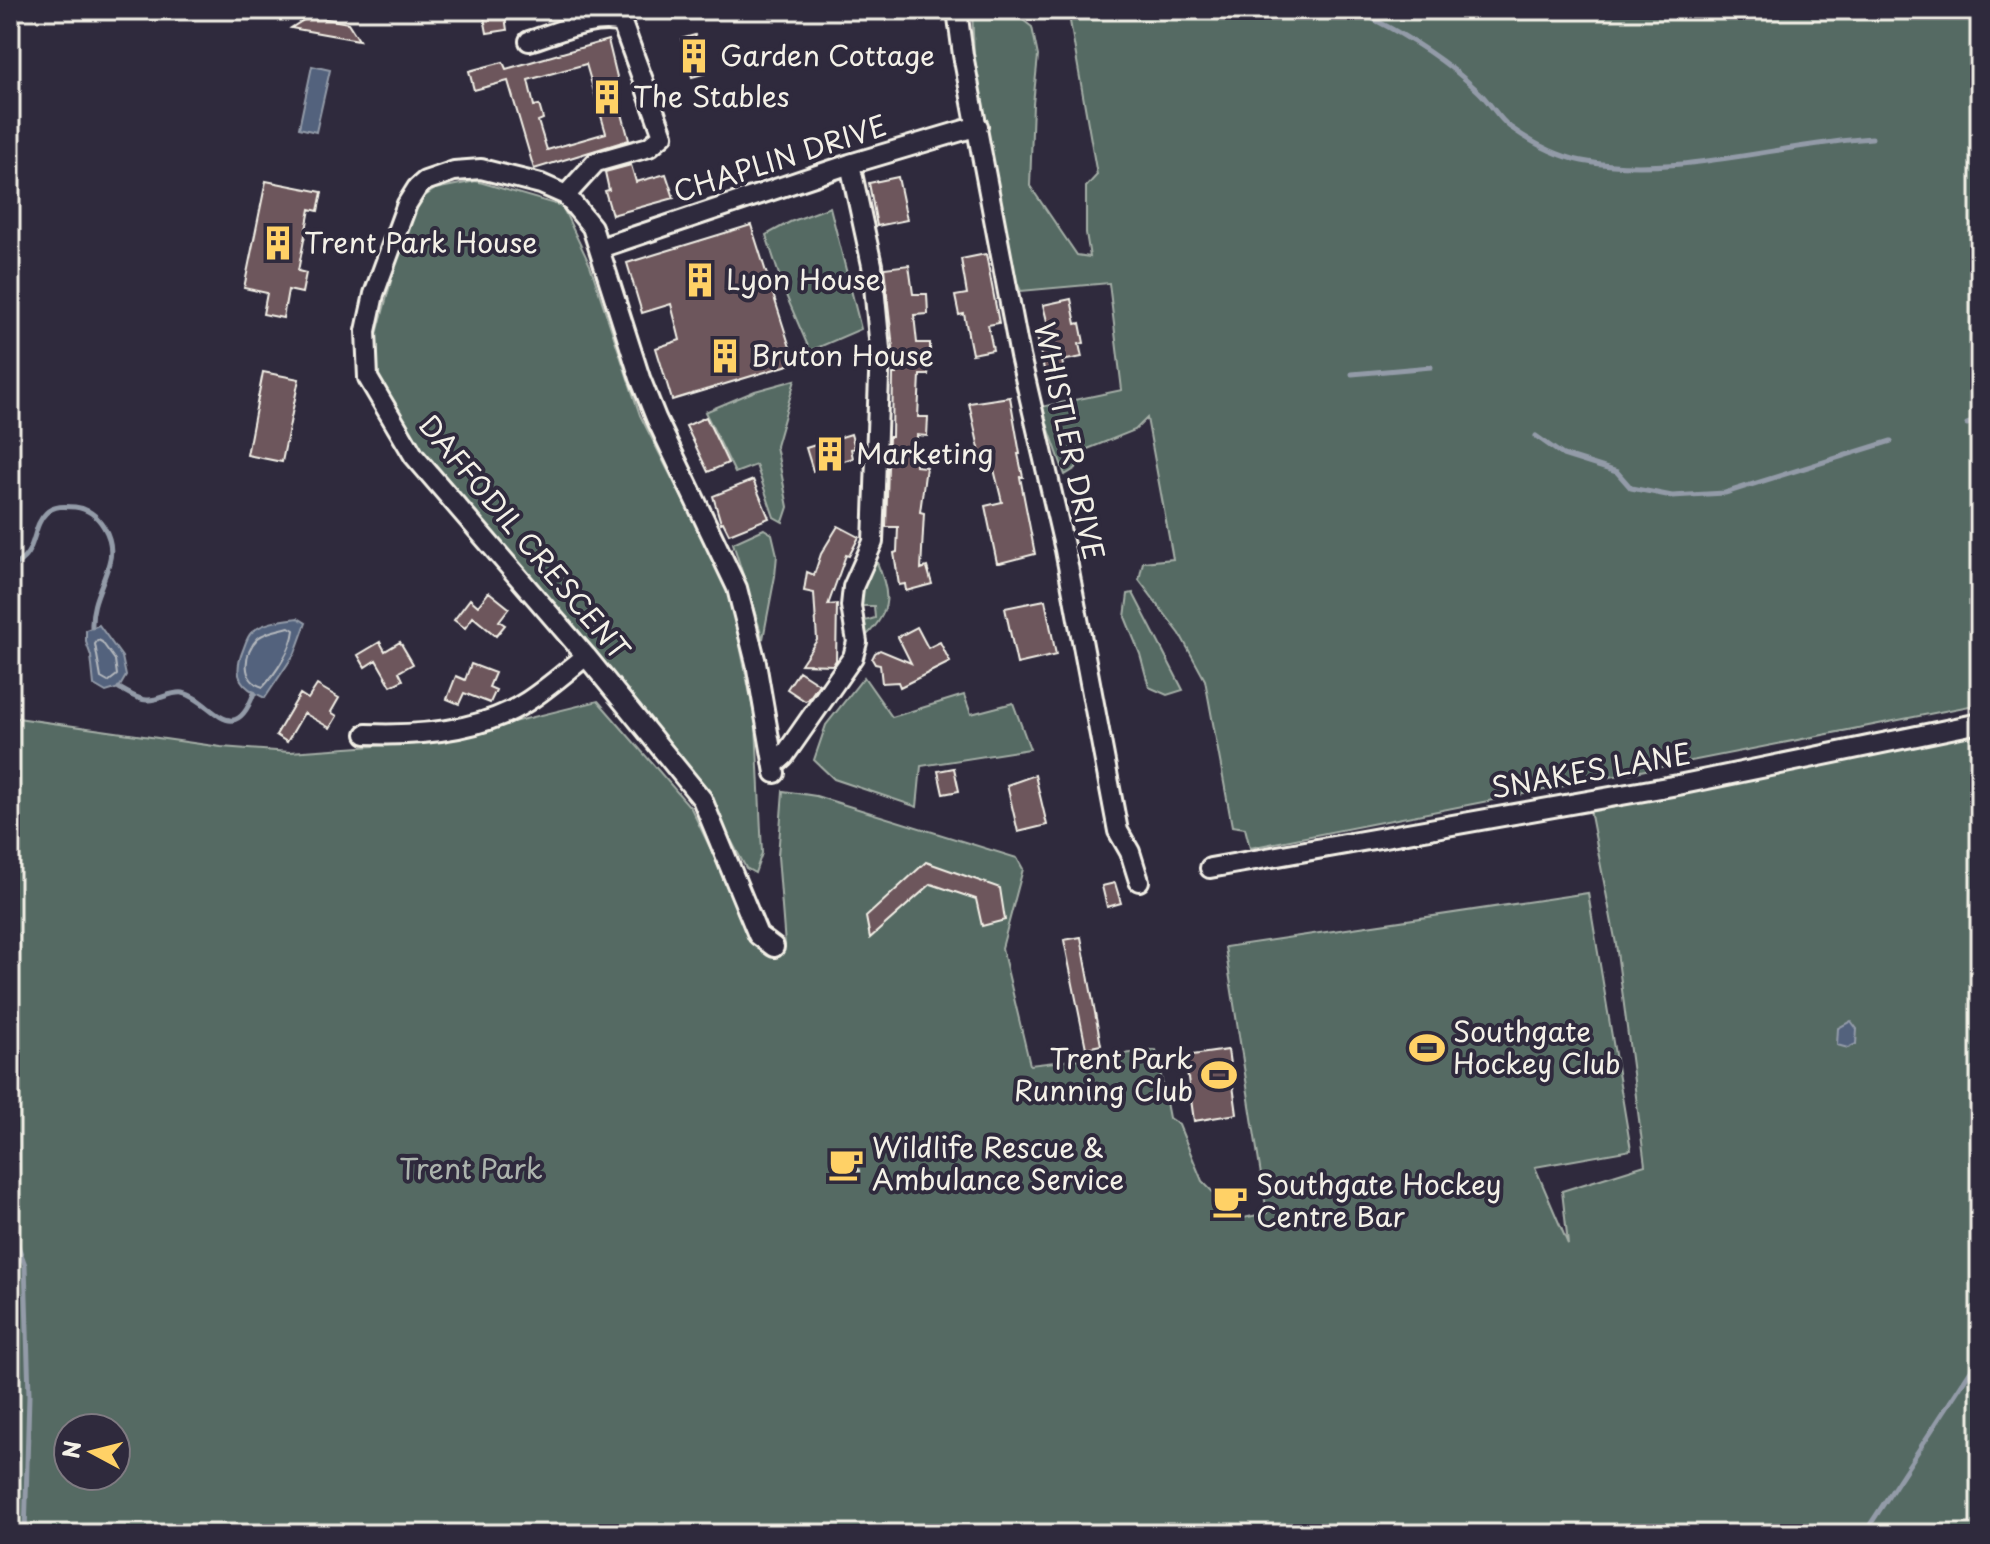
<svg xmlns="http://www.w3.org/2000/svg" width="1990" height="1544" viewBox="0 0 1990 1544" font-family="'Playpen Sans',sans-serif">
	<style>
		.green { fill: #556a64; stroke: #a4aea6; stroke-width: 2; fill-rule: evenodd }
		.water { fill: #53627d; stroke: #939ba8; stroke-width: 2 }
		.lines { fill: none; stroke-linecap: round; stroke-linejoin: round }
		.shore { stroke: #b4b8bd; stroke-width: 2 }
		.stream { stroke: #939ba8; stroke-width: 5 }
		.building { fill: #6d575c; stroke: #f4f1e8; stroke-width: 2; fill-rule: evenodd }
		.street-casing { stroke: #f4f1e8; stroke-width: 24 }
		.street { stroke: #2f2a3d; stroke-width: 18 }
		.labels { text-anchor: middle; stroke-width: 8; stroke-linejoin: round; paint-order: stroke }
		.poi-label { font-size: 28px; fill: #f4f1e8; stroke: #2f2a3d; text-anchor: start }
		.street-label { font-size: 28px; fill: #f4f1e8; stroke: #2f2a3d }
		.park-label { font-size: 28px; fill: #acb4ad; stroke: #2f2a3d }
	</style>
	<rect width="100%" height="100%" fill="#2f2a3d"/>
	<filter id="ink" filterUnits="userSpaceOnUse"><feTurbulence type="fractalNoise" baseFrequency=".0125" numOctaves="2"/><feDisplacementMap in="SourceGraphic" scale="16" xChannelSelector="R" yChannelSelector="G"/><feConvolveMatrix kernelMatrix="1 2 1 2 8 2 1 2 1" color-interpolation-filters="sRGB"/></filter>
	<g filter="url(#ink)">
		<path class="green" d="M972,10H1010L1032,27L1038,56L1033,104L1030,186L1077,255L1090,257L1086,233V187L1097,175L1068,10H1980V704L1250,848L1245,828L1232,826L1205,680L1180,634L1139,580L1143,562L1173,559L1147,418L1135,430L1080,452L1076,468L1065,475L1041,407L1122,390L1109,283L1021,291L1012,273L974,56Z
			M476,181L562,206L590,265L640,415L729,591L756,724L762,853L755,873L746,868L706,794L410,442L374,383L373,349L411,206L435,189Z
			M830,207L861,329L810,351L785,293L766,235L790,222Z
			M795,380L776,446L788,507L783,522L774,517L756,465L735,473L705,412L755,391Z
			M764,529L772,534L777,555L775,576L763,639L733,543Z
			M876,560C890,592 893,610 866,636L865,621L875,618L874,606H862C863,589 864,574 876,560Z
			M1133,593L1183,690L1167,695L1149,687L1140,654L1125,617L1128,594Z
			M864,677L892,717L964,695L971,714L1013,703L1030,749L921,766L917,807L834,779L814,760L826,725Z
			M598,701L691,808L756,943L785,945L778,856L783,791L816,796L1017,858L1023,869L1002,948L1030,1065L1156,1050L1169,1118L1179,1125L1202,1181L1239,1219L1267,1213L1225,947L1588,893L1631,1150L1535,1167L1568,1244L1562,1191L1645,1165L1616,944L1590,810L1980,732V1534H19L14,1272L10,1271V717L221,747L290,752L432,742ZM68,1428H116V1476H68Z"/>
		<path class="water" d="M312,66L330,70L316,132L299,128Z
			M298,618L306,623L295,653L265,698C241,687 232,677 243,650C245,645 247,637 251,633C262,622 283,620 298,618Z
			M99,625L122,657L126,676L119,688L106,692L94,685L91,656L86,642V630Z
			M1851,1021L1857,1029L1856,1044L1848,1048L1837,1045L1838,1028Z"/>
		<g class="lines">
			<path class="shore" d="M289,627L294,630C292,649 276,673 263,687C241,681 243,653 258,638C266,631 279,630 289,627Z
				M98,640L102,642L115,660L117,675L108,682L101,678L95,644Z"/>
			<path class="stream" d="M1373,19C1409,37 1449,63 1478,91C1490,102 1497,117 1510,127C1531,142 1557,156 1582,161C1674,179 1778,144 1872,138
				M1352,374L1431,367
				M1967,424L1980,420
				M1536,436L1563,455L1617,472L1631,488L1672,496L1725,493L1891,441
				M10,567C39,556 30,528 46,513C54,505 65,506 75,507C100,510 116,539 109,563C103,586 91,602 92,627
				M119,688C127,692 137,700 147,700C159,701 171,691 183,693C211,699 233,751 254,693
				M10,1224L25,1265L29,1395L25,1534
				M1864,1534L1980,1356"/>
		</g>
		<path class="building" d="M504,10L507,30L487,33L483,12Z
			M310,16L348,23L359,40L291,28Z
			M695,35L706,73L692,77L681,39Z
			M608,40L618,81L614,83L629,140L534,169L508,81L474,90L469,71L503,62L506,69ZM586,64L606,133L547,150L538,121L543,119L539,105L534,106L528,80Z
			M631,165L636,182L666,174L674,198L612,215L605,191L609,190L605,172Z
			M898,177L907,220L877,226L869,183Z
			M266,181L322,192L318,211L310,209L298,271L306,273L302,293L288,290L283,318L263,314L267,293L244,288Z
			M751,225L795,363L672,400L656,348L680,340L671,304L642,313L627,263Z
			M986,254L999,323L988,325L993,350L972,354L964,314L959,315L955,296L967,294L961,259Z
			M909,265L913,294H927L928,314L914,315L917,343H930V357L928,375H920L918,417H928L927,436L917,435L916,466L926,467L920,512L924,513L921,569L927,567L932,584L906,591L905,584L899,585L894,553L897,552L898,527H886L889,437H892L893,374H896L884,268Z
			M1071,299L1076,324L1080,323L1084,343L1079,344L1082,357L1062,361L1065,375L1046,379L1036,332L1049,329L1043,305Z
			M263,372L299,379L282,462L247,455Z
			M1010,397L1020,454H1018L1023,477H1020L1035,554L1000,563H997L985,506L1002,502L992,461L982,462L969,403Z
			M706,417L728,463L708,472L686,426Z
			M851,434L855,448L851,449L853,458L813,471L806,448Z
			M753,480L769,518L729,534L723,522L721,523L713,496Z
			M838,526L859,537L849,556L846,555L828,605L837,604L836,660L833,665L801,664L817,640L814,593L804,591L807,572L814,575L821,554Z
			M489,592L509,608L499,621L505,625L496,636L473,617L465,628L454,620L470,599L478,606Z
			M1045,600L1056,655L1017,664L1005,608Z
			M917,627L928,648L940,642L950,662L900,687L898,682L882,683L880,665L875,664L872,659L875,653L880,650L911,663L898,637Z
			M380,642L385,651L400,642L413,664L399,672L403,680L391,686L376,660L365,667L358,655Z
			M471,664L495,673L489,687L496,690L490,703L464,693L459,704L447,699L456,676L465,680Z
			M799,671L819,684L808,700L805,701L787,689Z
			M317,685L339,698L331,712L337,716L330,728L304,713L287,742L276,735L300,694L308,699Z
			M954,768L959,791L943,794L938,771Z
			M1035,775L1047,825L1018,832L1007,785Z
			M926,862L1000,888L1005,920L982,926L976,899L931,884L870,938L866,917Z
			M1115,883L1121,903L1107,907L1102,886Z
			M1081,937L1101,1045L1086,1048L1064,940Z
			M1228,1050L1237,1114L1194,1121L1185,1056Z
			M854,1153L859,1171L836,1176L832,1158Z"/>
		<g class="lines">
			<g class="street-casing">
				<path id="street" d="M957,10L963,55L1020,356L1065,550L1118,831L1130,852L1139,881
					M529,41C556,33 594,15 622,23L663,135L649,147L596,162L566,195
					M600,248L850,164L978,126
					M366,734C418,736 483,731 528,701C548,688 567,671 586,656
					M775,764L784,756L853,657L857,642L851,606L853,587L873,542L880,349L872,265L850,164
					M1210,868L1678,785L1980,723
					M774,947L758,935L702,799L586,656L414,456L368,378L366,331L374,294L407,204L417,188L425,181L454,171L481,169L541,184L566,195L592,227L640,378L656,418L737,588L756,663L775,773"/>
			</g>
			<use href="#street" class="street"/>
		</g>
	</g>
	<defs>
		<g id="building-bare" transform="scale(2.76)"><path d="M-4-6H4V6H1V3H-1V6H-4ZM-2.5-4.3h1.7v1.8h-1.7ZM.8-4.3h1.7v1.8H.8ZM-2.5-1h1.7V.8h-1.7ZM.8-1h1.7V.8H.8Z" fill="#ffd166" stroke="#2f2a3d" stroke-width="2.5" paint-order="stroke"/></g>
		<g id="stadium-bare" transform="scale(2.76)"><path d="M0-5a6.5 5 0 1 0 0 10a6.5 5 0 1 0 0-10ZM-3.5-1.8h7v3.6h-7Z" fill="#ffd166" stroke="#2f2a3d" stroke-width="2.5" paint-order="stroke"/></g>
		<g id="cafe-bare" transform="scale(2.76)"><path d="M-5.5-4.5H6V0H3Q3 3.5 0 3.5H-2.5Q-5.5 3.5-5.5 0ZM3-3.2v2h1.7v-2ZM-6 4.5H4V6H-6Z" fill="#ffd166" stroke="#2f2a3d" stroke-width="2.5" paint-order="stroke"/></g>
	</defs>
	<g fill-rule="evenodd">
		<use href="#building-bare" x="694" y="56"/>
		<use href="#building-bare" x="607" y="97"/>
		<use href="#building-bare" x="278" y="243"/>
		<use href="#building-bare" x="700" y="280"/>
		<use href="#building-bare" x="725" y="356"/>
		<use href="#building-bare" x="830" y="454"/>
		<use href="#stadium-bare" x="1427" y="1048"/>
		<use href="#stadium-bare" x="1219" y="1075"/>
		<use href="#cafe-bare" x="846" y="1164"/>
		<use href="#cafe-bare" x="1230" y="1201"/>
	</g>
	<g class="labels">
		<g class="poi-label">
			<text x="720" y="66">Garden Cottage</text>
			<text x="633" y="107">The Stables</text>
			<text x="304" y="253">Trent Park House</text>
			<text x="726" y="290">Lyon House</text>
			<text x="751" y="366">Bruton House</text>
			<text x="856" y="464">Marketing</text>
			<text x="1453" y="1042">Southgate<tspan x="1453" dy="32">Hockey Club</tspan></text>
			<text x="1193" y="1069" text-anchor="end">Trent Park<tspan x="1193" dy="32">Running Club</tspan></text>
			<text x="872" y="1158">Wildlife Rescue &amp;<tspan x="872" dy="32">Ambulance Service</tspan></text>
			<text x="1256" y="1195">Southgate Hockey<tspan x="1256" dy="32">Centre Bar</tspan></text>
		</g>
		<g class="street-label">
			<text transform="translate(780 159) rotate(-18)" y="10">CHAPLIN DRIVE</text>
			<text transform="translate(1069 441) rotate(78)" y="10">WHISTLER DRIVE</text>
			<text transform="translate(524 538) rotate(50)" y="10">DAFFODIL CRESCENT</text>
			<text transform="translate(1591 771) rotate(-10)" y="10">SNAKES LANE</text>
		</g>
		<g class="park-label">
			<text x="471" y="1179">Trent Park</text>
		</g>
	</g>
	<rect width="1990" height="1544" fill="none" stroke="#2f2a3d" stroke-width="40"/>
	<rect x="20" y="20" width="1950" height="1504" fill="none" stroke="#f4f1e8" stroke-width="3" filter="url(#ink)"/>
	<g transform="translate(92 1452) rotate(277)"><circle r="38" fill="#2f2a3d" stroke="#7e7a81" stroke-width="2"/>
	<path d="M0-6L14 30L0 20L-14 30Z" fill="#ffd166"/>
	<text y="-12" font-size="22" font-weight="bold" text-anchor="middle" fill="#f4f1e8">N</text>
	</g>
</svg>
